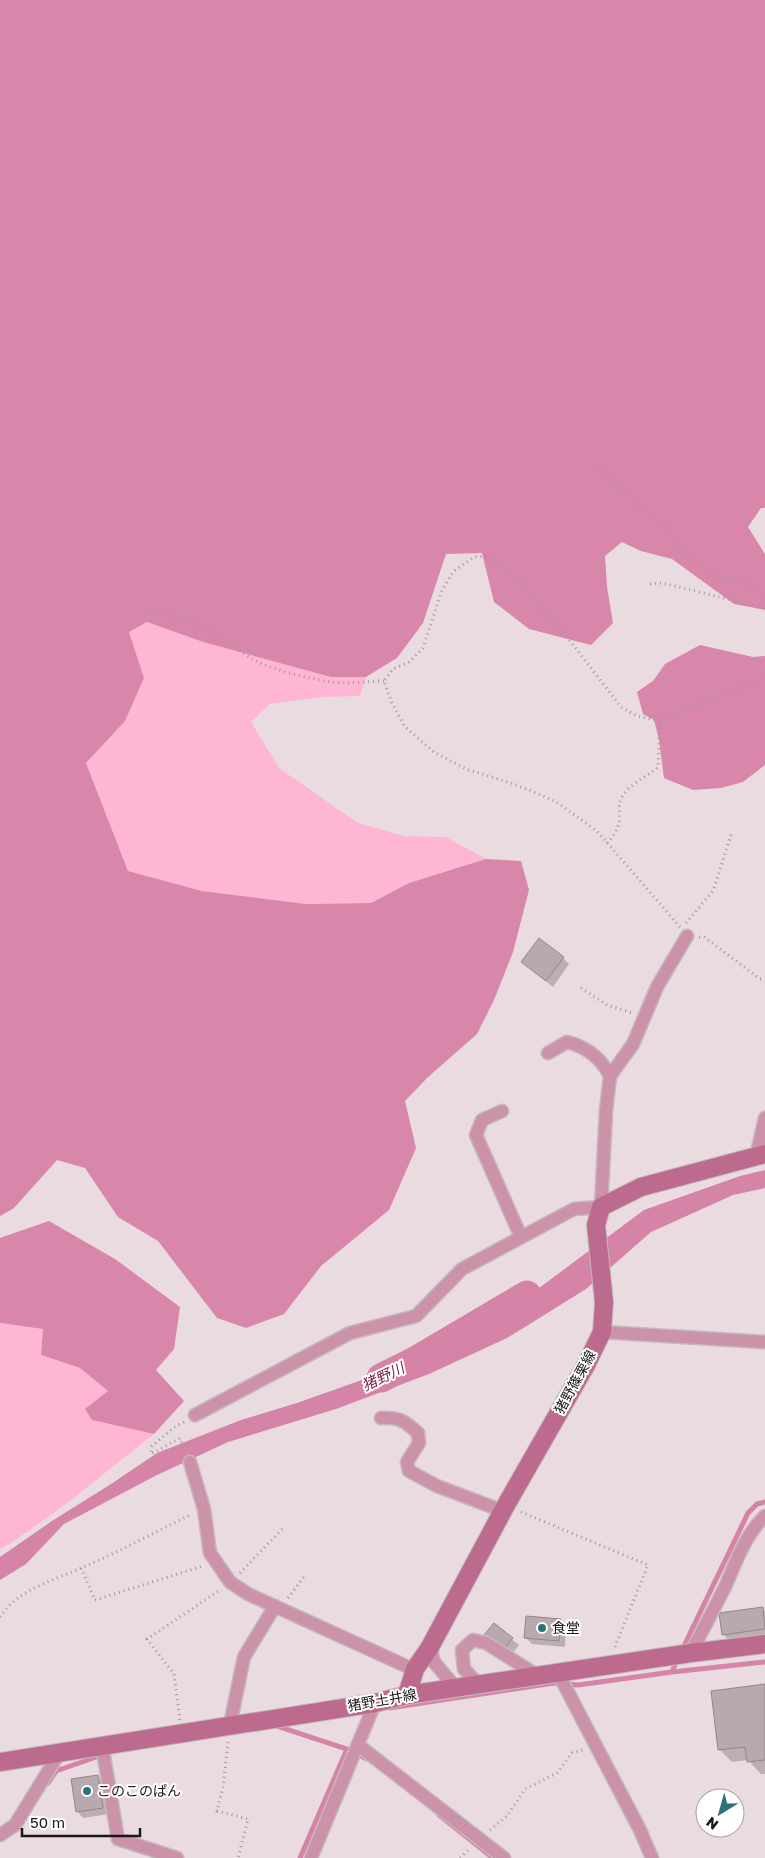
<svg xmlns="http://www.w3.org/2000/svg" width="765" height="1858" viewBox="0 0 765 1858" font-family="'Golos Text','Noto Sans JP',sans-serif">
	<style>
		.green { fill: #ffb6d4 }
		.forest { fill: #d886a9 }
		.water { fill: #d583a6 }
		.shadow { fill: #0003 }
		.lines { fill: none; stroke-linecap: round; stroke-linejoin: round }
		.stream { stroke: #d583a6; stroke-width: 5 }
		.river { stroke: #d583a6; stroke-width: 29 }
		.building { fill: #b7a9ae; stroke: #93868b }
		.street-casing { stroke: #c5b8bd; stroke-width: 15 }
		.secondary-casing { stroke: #c5b8bd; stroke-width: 20 }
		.path { stroke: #a2979b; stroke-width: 3; stroke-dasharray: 1 4; stroke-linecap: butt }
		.street { stroke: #cc92a9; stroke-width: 12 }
		.secondary { stroke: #bd6a8f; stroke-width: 18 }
		.poi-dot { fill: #297379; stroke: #fff; stroke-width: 2 }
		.labels { text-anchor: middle; stroke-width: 4; stroke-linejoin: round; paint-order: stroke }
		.street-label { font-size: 14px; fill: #1b1618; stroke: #fff }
		.poi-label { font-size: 14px; fill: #1b1618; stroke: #fff; text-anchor: start }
		.water-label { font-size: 15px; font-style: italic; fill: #7b1a4e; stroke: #fff }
	</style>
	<rect width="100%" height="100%" fill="#eadbe1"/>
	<path class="green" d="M147,622L203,642L331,677H366L360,696L321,697L270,704L251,722L279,768L358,823L404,836L446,837L486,859L409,883L371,903L306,904L202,891L128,871L86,763L125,721L144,678L129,632Z
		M0,1323L43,1329L41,1355L80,1368L108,1391L92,1420L154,1434L66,1504L13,1542L0,1549Z"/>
	<path class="forest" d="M0,0H765V508H761L748,527L765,554V610L734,604L672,559L641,551L622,542L605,556L607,587L613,623L591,645L529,629L494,602L482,553L446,554L423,623L397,658L366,677H331L203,642L147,622L129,632L144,678L125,721L86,763L128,871L202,891L306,904L371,903L409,883L486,859L521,861L529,890L513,952L494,1000L477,1034L427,1078L405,1101L416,1148L389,1210L321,1266L284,1314L246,1328L217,1318L158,1241L118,1217L85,1168L57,1160L14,1208L0,1216Z
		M700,645L753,657L765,656V765L743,782L721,788L693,790L664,778L659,740L654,720L643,714L637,692L653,681L665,664Z
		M49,1221L115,1259L180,1307L174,1349L156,1370L184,1401L154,1434L92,1420L85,1409L108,1391L80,1368L41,1355L43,1329L0,1323V1238Z"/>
	<path class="water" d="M765,1170V1188L733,1195L651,1232L586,1289L507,1338L429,1374L336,1409L228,1442L155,1476L64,1524L26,1564L0,1580V1557L52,1521L111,1484L157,1453L241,1420L297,1403L415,1361L539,1288L644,1210L740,1176Z"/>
	<path class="shadow" d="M563,958L569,964L553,987L522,962Z
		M762,1608L765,1611V1636L730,1641L723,1634Z
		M560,1620L566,1626L565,1647L532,1644L525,1637Z
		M494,1625L519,1645L511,1655L492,1641Z
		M765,1685V1774H761L748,1760L732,1762L719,1749Z
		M98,1776L104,1783L109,1814L83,1818L77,1811Z"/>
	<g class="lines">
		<path class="stream" d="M682,1650L748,1513L757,1504L765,1502
			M672,1672L765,1662
			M389,1708L554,1683L578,1685L672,1672L677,1660
			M274,1725L347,1749L367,1759
			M48,1783L56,1771L102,1755
			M439,1815L493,1858
			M300,1858L347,1749"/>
		<path class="river" d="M381,1378L415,1361L527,1295"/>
	</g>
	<path class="building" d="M539,938L564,957L546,981L521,962Z
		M763,1607L765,1629L722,1635L719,1613Z
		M526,1616L561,1619L559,1641L524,1638Z
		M494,1623L513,1638L504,1649L484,1635Z
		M765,1684V1760L747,1762L745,1747L718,1750L711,1691Z
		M98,1775L103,1808L76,1812L71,1779Z"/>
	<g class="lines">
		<g class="street-casing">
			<path id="street" d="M548,1053L567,1042C587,1047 601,1058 610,1076
				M502,1111L482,1120L476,1135L521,1237
				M756,1157L765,1118
				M602,1332L765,1342
				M195,1415L350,1333L416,1316L462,1269L574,1209L601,1207L606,1111L610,1076L633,1044L657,987L687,936
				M381,1418C399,1417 405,1421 418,1433L419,1443L407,1462L409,1471L437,1486L503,1511
				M190,1462L204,1509L210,1553L230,1582L248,1594L406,1666L415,1669
				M430,1647L434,1662L456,1688
				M691,1653C702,1631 714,1609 725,1587C736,1562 745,1535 765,1516
				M558,1673L640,1830L652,1858
				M479,1685L464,1669L462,1650L473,1640L486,1643L538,1676
				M230,1725L244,1657L275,1606
				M102,1745L118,1839L177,1858
				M358,1745L504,1858
				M0,1835L15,1825L60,1752
				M311,1858L375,1703"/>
		</g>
		<g class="secondary-casing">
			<path id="secondary" d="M407,1695L415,1669L430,1647L506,1505L586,1365L602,1332L604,1302L596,1225L601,1207L641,1187L765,1154
				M0,1762L375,1703L407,1695L691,1653L765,1644"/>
		</g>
		<path class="path" d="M598,468L666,527L682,552L691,561L724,579L744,583L765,594
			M650,584L662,583L765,608
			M149,610C172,616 196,622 217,634C230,642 241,653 254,660C275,671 324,683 346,683C359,683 372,681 384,681
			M607,843C612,838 617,831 619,823C621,815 617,805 622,797C631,782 646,778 658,767L660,721
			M686,923L713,891L732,832
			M680,927L597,831L555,801L514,784L466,769L434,752L405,727L392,703L384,681L393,669L409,662L423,648L442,590L454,571L474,557L488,556L506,570L533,596L574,646L621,707L637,716L660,721L765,677
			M699,937H704L760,979H765
			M581,988L607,1005L632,1013
			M184,1422L173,1428L152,1446L151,1454L180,1438L185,1450
			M521,1512L648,1565L614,1649
			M81,1568L95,1600L203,1566
			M240,1573L285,1526
			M288,1598L306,1574
			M0,1617C18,1589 53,1581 81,1568C119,1552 155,1532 192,1514
			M180,1720L174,1674L147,1639L220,1590
			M228,1742L223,1787L217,1811L248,1819L238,1858
			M490,1830L507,1816L525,1789L557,1773L572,1753L583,1750
			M460,1858L470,1848"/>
		<use href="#street" class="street"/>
		<use href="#secondary" class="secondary"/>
	</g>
	<g class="poi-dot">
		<circle cx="542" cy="1628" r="5"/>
		<circle cx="87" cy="1791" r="5"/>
	</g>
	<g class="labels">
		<g class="street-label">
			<text transform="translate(575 1382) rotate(-61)" y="5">猪野篠栗線</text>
			<text transform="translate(382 1700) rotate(-10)" y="5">猪野土井線</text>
		</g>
		<g class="poi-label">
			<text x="552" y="1633">食堂</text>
			<text x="97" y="1796">このこのぱん</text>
		</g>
		<g class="water-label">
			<text transform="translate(383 1377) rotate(-26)" y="5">猪野川</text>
		</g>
	</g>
	<g transform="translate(720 1813) rotate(217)"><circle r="24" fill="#ffffff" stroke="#a4a2a3"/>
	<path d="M0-4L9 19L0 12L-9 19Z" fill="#297379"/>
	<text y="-8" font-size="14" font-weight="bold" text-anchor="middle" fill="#1b1618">N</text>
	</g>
	<path d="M22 1828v8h118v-8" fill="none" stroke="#1b1618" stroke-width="2.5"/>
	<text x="30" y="1828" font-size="15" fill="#1b1618" stroke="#ffffff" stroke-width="4" paint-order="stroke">50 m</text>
</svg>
